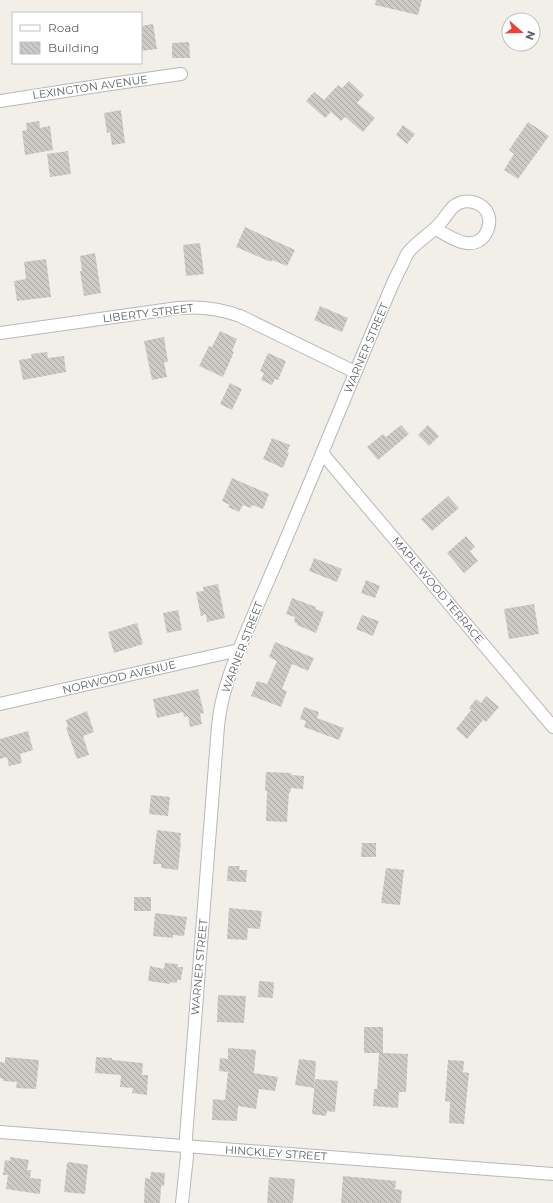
<svg xmlns="http://www.w3.org/2000/svg" width="553" height="1203" viewBox="0 0 553 1203" font-family="Montserrat,sans-serif">
	<style>
		.building { fill: url(#building-back-hatch) }
		.lines { fill: none; stroke-linecap: round; stroke-linejoin: round }
		.minor-casing { stroke: #b5b8bc; stroke-width: 14 }
		.minor { stroke: #fff; stroke-width: 12 }
		.labels { text-anchor: middle; stroke-width: 3; stroke-linejoin: round; paint-order: stroke }
		.street-label { font-size: 11px; fill: #5f6368; stroke: #fff }
	</style>
	<defs>
		<pattern id="building-back-hatch" width="6" height="6" patternUnits="userSpaceOnUse"><rect width="6" height="6" fill="#cccac5"/><path d="M-1 5l2 2M0 0l6 6M5-1l2 2" fill="none" stroke="#a9a8a4"/></pattern>
	</defs>
	<rect width="100%" height="100%" fill="#f1efe8"/>
	<path class="building" d="M376,0H422L418,15L375,5Z
		M153,24L157,49L141,51V26Z
		M189,42L190,58H172V43Z
		M349,81L364,95L357,103L375,118L363,132L345,117L341,121L331,112L325,118L306,101L314,92L324,100L338,85L342,88Z
		M121,110L125,143L112,145L110,132L107,133L104,113Z
		M39,121L40,128L50,126L53,150L25,155L22,131L27,130L26,123Z
		M528,122L549,136L518,179L504,170L514,154L509,150Z
		M403,125L415,134L407,144L396,135Z
		M68,151L71,174L50,177L47,154Z
		M245,227L295,250L287,266L272,260L271,262L236,247Z
		M200,243L204,274L186,276L183,245Z
		M95,253L101,293L84,296L80,271H82L80,256Z
		M46,259L51,297L17,301L14,281L26,279L24,262Z
		M320,306L348,318L342,332L314,320Z
		M220,331L237,339L232,351L234,352L223,377L199,366L209,346L212,347Z
		M164,337L168,362H164L167,377L152,380L144,341Z
		M47,352L48,358L64,356L66,372L23,380L19,360L32,358L31,354Z
		M268,353L286,361L278,380L275,379L272,385L261,380L264,373L260,371Z
		M230,383L242,389L232,410L220,404Z
		M401,425L409,434L378,460L367,447L383,434L386,437Z
		M428,425L439,436L429,446L418,435Z
		M272,438L290,445L287,452L289,453L283,468L263,459Z
		M232,478L269,494L263,509L252,505L251,508L243,505L239,512L228,507L230,505L222,501Z
		M448,496L459,508L432,531L421,519Z
		M466,536L475,547L470,551L478,561L464,573L447,553Z
		M314,558L342,569L337,582L309,571Z
		M366,580L380,586L375,598L361,593Z
		M218,584L225,618L207,622L206,614L201,616L196,592L204,591L203,587Z
		M292,598L316,607L315,609L324,612L316,633L297,625V623L294,622L295,617L286,614Z
		M534,604L539,634L509,639L504,609Z
		M178,610L182,630L167,633L163,613Z
		M362,615L379,621L373,636L356,629Z
		M137,623L143,644L114,653L108,632Z
		M275,642L314,658L308,671L292,664L282,689L287,691L281,707L251,696L257,681L267,684L277,661L269,657Z
		M198,689L204,713L200,714L202,724L190,727L188,716L184,717L183,712L157,718L153,699Z
		M486,696L499,707L486,722L483,720L467,739L456,729L471,710L469,708L476,699L481,703Z
		M304,707L319,712L317,718L344,728L339,740L304,727L306,721L300,719Z
		M87,711L94,732L83,736L89,755L77,759L66,728L68,727L66,720Z
		M28,731L33,750L20,754L22,763L9,766L7,757L0,759V739Z
		M266,772L291,773V775L304,776L303,789L291,788L290,793L289,792L287,822L266,821L267,791H265Z
		M151,795L170,797L168,816L149,814Z
		M157,830L181,833L180,842H181L178,870L161,868V864H153Z
		M362,843H376V857H361Z
		M228,866H240L239,870H247L246,882L227,881Z
		M386,868L404,870L400,905L381,903Z
		M134,897H151V911H134Z
		M229,908L262,911L260,929L248,928L247,940L227,939Z
		M155,913L187,917L184,936L173,935V938L153,936Z
		M165,963L178,964V967H183L181,980H177V983L170,982V984L148,981L150,966L164,969Z
		M259,981L274,982L273,998L258,997Z
		M218,995L246,996L244,1023L217,1022Z
		M364,1027H383V1053L408,1054L406,1092H399L398,1108L373,1106L374,1089H377L379,1053H364Z
		M228,1048L256,1050L254,1073L278,1077L275,1091L259,1089L256,1109L238,1106L237,1121L212,1120L213,1099L225,1100L228,1072L219,1071L220,1058L228,1059Z
		M5,1057L39,1060L36,1089L16,1088L17,1082L3,1081V1079L0,1078V1062L5,1063Z
		M96,1057L112,1058V1060L143,1063L142,1075H148L147,1095L132,1093L133,1088L120,1087L121,1075L95,1073Z
		M299,1059L316,1061L314,1088L295,1085Z
		M448,1060L464,1061L463,1072L469,1073L464,1124L449,1123L450,1102L445,1101Z
		M315,1079L338,1081L335,1112L327,1111L326,1116L312,1114Z
		M10,1157L29,1160L27,1170H31L30,1178L41,1179L40,1194L6,1189L8,1175H3L5,1160L10,1161Z
		M69,1162L88,1165L85,1194L64,1192L67,1163Z
		M151,1172L165,1173L164,1186H161L160,1203H144L145,1178L150,1179Z
		M343,1176L396,1181L395,1189L402,1190L401,1203H341Z
		M269,1177L295,1179L293,1203H267Z"/>
	<g class="lines">
		<g class="minor-casing">
			<path id="minor" d="M0,101L104,85L181,74
				M0,333L178,308C201,306 219,308 240,316L355,372
				M322,453L553,727
				M0,704L239,650
				M0,1132L553,1174
				M182,1203L187,1156L186,1137L218,726C222,683 242,644 258,604C280,554 301,504 322,453C341,408 359,363 378,318C386,301 392,283 401,267C403,263 405,258 407,254C417,240 432,234 442,221C446,216 449,211 453,207C465,196 486,202 489,218C490,224 488,230 485,235C472,253 450,237 436,229"/>
		</g>
		<use href="#minor" class="minor"/>
	</g>
	<g class="labels">
		<g class="street-label">
			<text transform="translate(90 87) rotate(-8)" y="4">LEXINGTON AVENUE</text>
			<text transform="translate(148 313) rotate(-7)" y="4">LIBERTY STREET</text>
			<text transform="translate(366 348) rotate(-67)" y="4">WARNER STREET</text>
			<text transform="translate(438 590) rotate(50)" y="4">MAPLEWOOD TERRACE</text>
			<text transform="translate(242 647) rotate(-69)" y="4">WARNER STREET</text>
			<text transform="translate(119 677) rotate(-13)" y="4">NORWOOD AVENUE</text>
			<text transform="translate(199 967) rotate(-85)" y="4">WARNER STREET</text>
			<text transform="translate(276 1153) rotate(4)" y="4">HINCKLEY STREET</text>
		</g>
	</g>
	<rect x="12" y="12" width="130" height="52" fill="#ffffff" stroke="#bfc1c3"/>
	<rect x="20" y="25" width="20" height="6" fill="#ffffff" stroke="#bfc1c3"/>
	<text x="48" y="32" font-size="12" fill="#5f6368">Road</text>
	<rect x="20" y="42" width="20" height="12" fill="url(#building-back-hatch)" stroke="#bfc1c3"/>
	<text x="48" y="52" font-size="12" fill="#5f6368">Building</text>
	<g transform="translate(521 32) rotate(110)"><circle r="19" fill="#ffffff" stroke="#bfc1c3"/>
	<path d="M0-3L7 15L0 10L-7 15Z" fill="#ea4335"/>
	<text y="-6" font-size="11" font-weight="bold" text-anchor="middle" fill="#5f6368">N</text>
	</g>
</svg>
